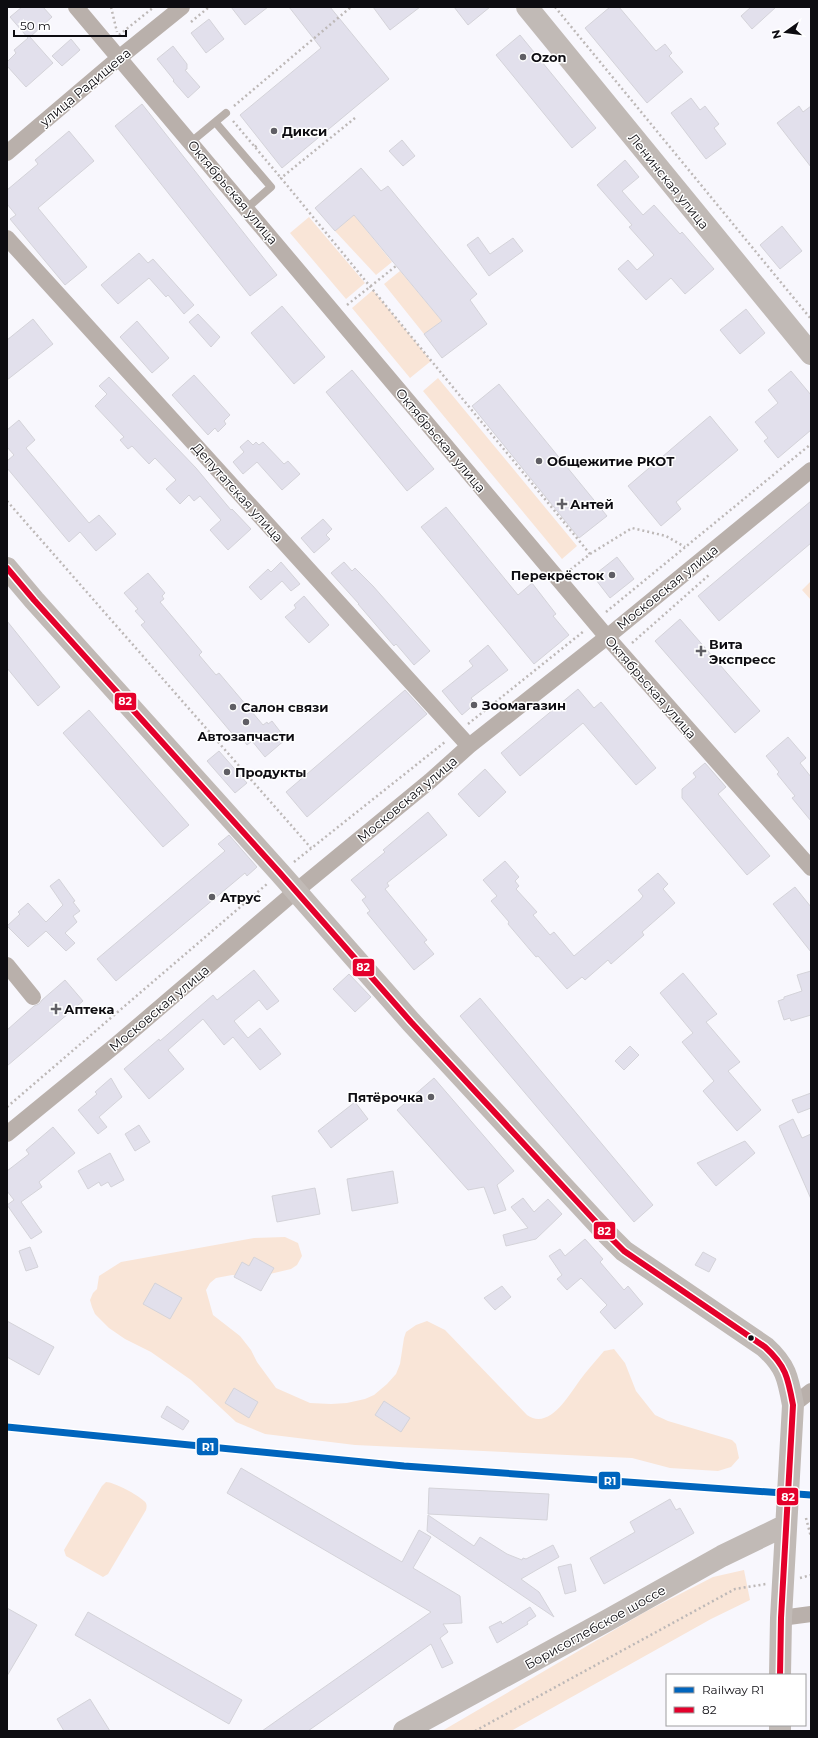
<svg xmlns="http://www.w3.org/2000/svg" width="818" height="1738" viewBox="0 0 818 1738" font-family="Montserrat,sans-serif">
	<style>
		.green { fill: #f9e5d7 }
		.building { fill: #e2e0ec; stroke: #d4d3d9 }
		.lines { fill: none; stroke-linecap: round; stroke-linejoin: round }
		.path { stroke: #bdb8b7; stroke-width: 2.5; stroke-dasharray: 2 3; stroke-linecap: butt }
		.lane { stroke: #b9b0ab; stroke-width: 8 }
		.street { stroke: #b9b0ab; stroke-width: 16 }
		.secondary { stroke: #c1bab6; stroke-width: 22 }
		.bus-1-casing { stroke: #fff; stroke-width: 9 }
		.bus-1 { stroke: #e4002b; stroke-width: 6 }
		.rail-1-casing { stroke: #fff; stroke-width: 10 }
		.rail-1 { stroke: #0065bd; stroke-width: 7 }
		.poi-dot { fill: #5f5e64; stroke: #fff; stroke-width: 1.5 }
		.bus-dot { fill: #0d0c11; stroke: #fff; stroke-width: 1.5 }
		.labels { text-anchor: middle; stroke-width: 3; stroke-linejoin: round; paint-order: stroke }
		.poi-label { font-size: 13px; font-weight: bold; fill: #0d0c11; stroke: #fff; text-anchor: start }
		.street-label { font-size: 13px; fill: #0d0c11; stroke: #fff }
		.line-badge { stroke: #fff; stroke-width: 1.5 }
		.badge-label { font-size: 11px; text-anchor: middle; font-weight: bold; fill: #fff }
	</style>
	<rect width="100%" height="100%" fill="#f8f7fd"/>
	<path class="green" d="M354,215L392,262L376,275L335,231Z
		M309,217L365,283L346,299L290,233Z
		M400,271L442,321L424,334L384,284Z
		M373,290L431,361L410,378L352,308Z
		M438,378L577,546L562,559L423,391Z
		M811,581V600L802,590Z
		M285,1237L298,1243L302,1256L297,1265L291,1269L257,1277L232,1275L216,1278L210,1283L206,1290L213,1315L240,1336L251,1350L257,1362L276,1388L310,1403L331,1404L347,1403L365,1399L374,1395L387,1384L396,1374L400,1364L404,1338L406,1332L416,1325L427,1321L445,1330L527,1415C549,1431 569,1395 580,1380C587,1370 596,1361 604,1351L614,1349L625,1363L636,1391L655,1415L668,1421L732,1440L736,1444L739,1458L731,1467L718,1471L670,1468L632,1458L355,1445L265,1434L236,1422L191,1380L151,1352L125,1339L109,1328L95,1314L92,1307L90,1300L93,1293L97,1289L99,1276L121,1262L254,1238Z
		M106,1482C114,1482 138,1495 144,1501C147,1503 147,1506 146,1510L108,1574L103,1577L66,1556L64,1550L102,1486Z
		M744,1570L750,1600L711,1619L511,1731H442L645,1612L713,1577Z"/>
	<path class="building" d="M22,7H43L52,17L30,37L53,63L26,87L7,66V62L16,53L14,50L28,38L10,17Z
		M231,7H268L245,25Z
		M289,7H330L389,79L282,168L240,115L321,48Z
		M373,7H420L390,30Z
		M454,7H490L468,25Z
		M610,7H619L656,51L665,44L672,53L669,56L683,72L647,103L585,28Z
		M751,7H776L752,29L741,16Z
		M209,19L224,39L206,53L191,33Z
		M520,35L596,128L572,148L496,55Z
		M71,39L80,50L62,66L52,56Z
		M173,46L187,64V69L185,70L200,87L188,98L173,81L174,80L157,59Z
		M691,98L700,110L705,106L719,124L714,128L726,144L706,159L671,113Z
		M142,104L277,275L250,296L115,126Z
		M799,106L803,112L811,106V167L777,123Z
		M69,131L94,161L38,208L87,267L65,285L10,219L16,215L7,204V190L38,164L35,160Z
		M402,140L415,156L403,166L389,151Z
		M625,160L639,177L622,191L643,215L654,205L680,234L682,232L714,269L685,294L671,278L646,300L618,269L628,260L637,270L654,255L629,227L632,225L597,185Z
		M361,168L381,191L388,186L477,294L470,300L487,324L442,358L424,334L442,321L354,215L335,231L315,208Z
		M782,226L802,251L780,269L760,245Z
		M478,237L490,254L513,238L523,251L489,276L467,245Z
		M139,253L148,263L153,259L194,305L184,314L168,295L166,297L149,278L118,304L101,285Z
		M282,306L325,357L294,384L251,333Z
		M746,309L765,333L740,354L720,330Z
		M198,314L220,337L211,347L189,322Z
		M33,319L53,344L7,380V340Z
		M137,321L169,358L152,373L120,337Z
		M352,370L434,469L407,491L326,392Z
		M791,371L811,395V430L778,458L764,441L768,438L755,422L778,403L768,390Z
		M194,375L230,415L224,421L226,424L218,432L215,428L208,435L172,395Z
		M109,377L196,468L231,510L232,509L251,529L228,550L210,530L221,520L200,496L194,501L189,495L180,504L166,489L176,480L155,458L149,464L132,446L128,449L120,440L124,437L95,406L107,394L99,386Z
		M499,384L607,516L579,538L472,406Z
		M710,416L738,450L676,502L681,509L661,526L628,486Z
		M19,420L35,440L26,448L89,523L99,515L116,534L96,551L80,532L69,542L7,468V461L14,455L7,447V430Z
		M248,440L253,445L256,442L259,445L263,442L284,464L288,461L300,474L282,490L257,462L243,474L233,462L244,452L240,447Z
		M811,501V543L719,621L698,596Z
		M446,507L518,595L532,583L556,614L553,616L569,635L534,664L421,527Z
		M323,519L332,529L326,535L330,539L314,553L301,538Z
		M617,557L634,579L610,598L593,576Z
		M281,562L300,584L291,591L282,581L261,600L249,587L268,569L271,572Z
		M344,562L352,571L355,568L373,586L430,651L414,665L396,644L394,646L358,604H359L331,573Z
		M148,573L165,593L162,596L164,599L160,602L202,652L199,655L216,675L219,673L263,725L267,722L268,724L272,721L286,739L265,757L252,741L247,745L239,734L235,737L141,625L145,622L135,611L138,609L124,593Z
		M304,596L329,625L309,643L285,617L296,608L294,605Z
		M680,619L760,711L735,733L655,641Z
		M7,621L60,687L38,706L7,668Z
		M488,645L508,670L471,698L476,703L462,715L442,691L473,666L469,661Z
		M578,689L594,708L601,702L656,768L636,785L583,723L520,776L501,753Z
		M405,690L427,714L307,817L286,792Z
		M89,710L189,825L163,847L63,733Z
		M788,737L806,758L800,763L811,777V821L792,798L795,796L777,774L779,772L766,756Z
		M219,751L247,783L235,793L207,761Z
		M705,763L726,787L718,794L770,856L747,875L682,798V789L696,777L693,773Z
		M485,769L506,792L479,817L458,794Z
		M428,812L447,835L387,883L389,886L385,889L427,940L424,942L434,954L414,970L367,913L370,911L362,900L366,897L351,880L385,852L383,850Z
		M229,835L257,867L247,876L245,873L116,981L97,959L225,851L218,844Z
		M505,861L519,877L515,881L519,886L516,889L537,912L533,915L550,935L554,932L574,956L640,900L643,896L638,890L658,873L668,884L663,889L675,903L642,932L644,935L611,964L608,960L585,980L582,977L567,989L538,956L536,957L508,924L509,922L491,901L497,896L483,880Z
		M59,879L75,901L73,902L80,911L73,916L77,922L65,933L75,943L66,951L46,931L28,947L7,926L20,914L18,912L28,903L46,922L63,905L50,886Z
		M795,887L811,907V952L773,904Z
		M254,970L279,1001L267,1010L259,1000L234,1021L248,1038L260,1028L281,1054L260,1070L233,1037L224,1045L203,1019L168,1050L184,1069L149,1099L124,1069L159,1039L160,1041L213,995L217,1000Z
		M811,971V1015L791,1021L790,1018L784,1020L778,1001L784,999V997L802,991L797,975Z
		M683,973L717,1014L706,1022L740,1062L728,1071L761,1110L737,1131L703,1091L714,1081L682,1042L693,1033L660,993Z
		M349,974L371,997L355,1012L333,989Z
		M65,980L83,1001L7,1066V1030L34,1006L39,1004L42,1000Z
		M480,998L653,1205L634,1222L460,1016Z
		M630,1046L639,1055L624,1070L615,1061Z
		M111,1078L122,1097L99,1117L107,1127L98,1134L78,1110L97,1094L95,1092Z
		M434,1078L514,1171L497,1185L506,1210L494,1214L484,1187L468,1190L397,1110Z
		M811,1093V1108L798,1113L792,1100Z
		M355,1102L368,1119L331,1148L318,1131Z
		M793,1119L802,1138L811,1134V1199L779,1126Z
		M139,1125L150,1142L135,1151L125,1134Z
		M53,1127L75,1153L39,1182L42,1187L21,1202L42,1232L31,1239L7,1205L14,1200L7,1191V1171L29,1154L26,1150Z
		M745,1141L755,1153L716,1186L697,1163Z
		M110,1153L124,1180L111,1187L108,1182L101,1186L99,1182L88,1189L78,1171Z
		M393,1171L398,1203L352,1211L347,1179Z
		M315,1188L320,1214L277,1222L272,1196Z
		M523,1198L534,1212L548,1199L562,1214L536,1239L506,1246L503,1235L528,1228L511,1207Z
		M585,1239L603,1259L600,1262L624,1290L628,1286L643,1304L615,1329L600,1312L607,1305L581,1278L567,1290L557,1279L562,1275L549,1256L560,1249L565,1256Z
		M30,1247L38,1267L26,1271L19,1251Z
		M703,1252L716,1259L709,1272L695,1265Z
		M254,1257L274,1268L261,1291L234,1277L242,1262L249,1266Z
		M155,1283L182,1298L170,1319L143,1304Z
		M502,1286L511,1297L495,1310L484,1298Z
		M7,1321L54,1347L39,1375L7,1357Z
		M234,1388L258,1402L249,1418L225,1403Z
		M384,1401L410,1418L401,1432L375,1415Z
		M167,1406L189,1421L183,1430L161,1417Z
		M241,1468L402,1562L419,1530L431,1537L413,1568L460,1596L462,1623L443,1624L448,1632L440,1638L453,1663L442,1668L431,1644L308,1731H262L431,1612L227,1493Z
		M429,1488L549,1494L547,1520L428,1514Z
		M670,1499L676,1510L680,1508L694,1533L604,1584L590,1558L635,1532L630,1522Z
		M428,1515L474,1546L480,1537L507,1554L522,1560L523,1558L526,1559L553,1545L559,1557L521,1579L539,1592L554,1617L427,1531Z
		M571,1564L576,1591L565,1594L558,1567Z
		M530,1607L536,1616L527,1622L528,1624L520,1629L497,1643L489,1627L501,1621L502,1624Z
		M7,1608L37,1625L7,1676Z
		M88,1612L242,1700L229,1724L75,1635Z
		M90,1699L110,1731H64L57,1719Z"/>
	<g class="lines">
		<path class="path" d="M111,7L117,32
			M555,7L811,319
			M191,22L209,7
			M119,35L154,7
			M234,106L351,7
			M355,118L281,178L590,554L570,570
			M233,121L281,178
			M255,147L258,144
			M347,305L396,266
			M7,501L311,848
			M590,554L632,528L666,536L685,547
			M606,612L811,444
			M632,643L709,575
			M468,724L584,631
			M294,862L445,742
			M7,1107L267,884
			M806,1518L811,1537
			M800,1578L811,1575
			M475,1731L735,1589L766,1584"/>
		<path class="lane" d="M216,123L271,187L247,208
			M191,142L226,113"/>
		<path class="street" d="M76,7L607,637L811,868
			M7,153L120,57L182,7
			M7,238L469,746
			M7,965L33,997
			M7,1134L117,1044L296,891L430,781L469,746L607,637L811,470
			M793,1405L811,1391
			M781,1618L811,1614"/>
		<path class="secondary" d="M527,7L811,354
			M7,568L34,600L280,873L411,1022L609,1236L624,1251L765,1347C786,1366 788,1378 793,1405L781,1618L780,1675
			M404,1731L608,1620L722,1556L786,1525
			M780,1731V1725"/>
		<g class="bus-1-casing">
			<path id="bus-1" d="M7,568L34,600L280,873L411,1022L609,1236L624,1251L765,1347C786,1366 788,1378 793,1405L781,1618L780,1675"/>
		</g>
		<use href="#bus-1" class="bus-1"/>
		<g class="rail-1-casing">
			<path id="rail-1" d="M7,1427L404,1466L811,1495"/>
		</g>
		<use href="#rail-1" class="rail-1"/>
	</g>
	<g class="poi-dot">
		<circle cx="523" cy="57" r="4"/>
		<circle cx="274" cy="131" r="4"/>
		<circle cx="539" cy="461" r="4"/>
		<path d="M560 498h4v4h4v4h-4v4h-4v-4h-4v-4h4z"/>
		<circle cx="612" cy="575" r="4"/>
		<path d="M699 645h4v4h4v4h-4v4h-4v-4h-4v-4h4z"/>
		<circle cx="474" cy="705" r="4"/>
		<circle cx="233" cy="707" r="4"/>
		<circle cx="246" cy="722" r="4"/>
		<circle cx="227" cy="772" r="4"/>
		<circle cx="212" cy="897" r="4"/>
		<path d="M54 1003h4v4h4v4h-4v4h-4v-4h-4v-4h4z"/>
		<circle cx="431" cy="1097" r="4"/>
	</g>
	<circle class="bus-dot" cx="751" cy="1338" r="3.5"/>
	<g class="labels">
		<g class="poi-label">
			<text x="531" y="62">Ozon</text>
			<text x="282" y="136">Дикси</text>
			<text x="547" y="466">Общежитие РКОТ</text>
			<text x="570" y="509">Антей</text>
			<text x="604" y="580" text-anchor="end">Перекрёсток</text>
			<text x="709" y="649">Вита<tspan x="709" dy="15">Экспресс</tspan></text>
			<text x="482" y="710">Зоомагазин</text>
			<text x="241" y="712">Салон связи</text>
			<text x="246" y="741" text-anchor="middle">Автозапчасти</text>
			<text x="235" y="777">Продукты</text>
			<text x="220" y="902">Атрус</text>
			<text x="64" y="1014">Аптека</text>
			<text x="423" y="1102" text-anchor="end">Пятёрочка</text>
		</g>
		<g class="street-label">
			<text transform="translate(85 87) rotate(-40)" y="5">улица Радищева</text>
			<text transform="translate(669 181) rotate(51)" y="5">Ленинская улица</text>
			<text transform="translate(233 192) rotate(50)" y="5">Октябрьская улица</text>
			<text transform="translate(441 440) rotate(50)" y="5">Октябрьская улица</text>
			<text transform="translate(238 492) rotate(48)" y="5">Депутатская улица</text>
			<text transform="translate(667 587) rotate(-39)" y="5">Московская улица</text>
			<text transform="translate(651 687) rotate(49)" y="5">Октябрьская улица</text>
			<text transform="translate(407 799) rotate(-40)" y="5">Московская улица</text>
			<text transform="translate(159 1008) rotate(-40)" y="5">Московская улица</text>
			<text transform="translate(595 1627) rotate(-29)" y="5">Борисоглебское шоссе</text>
		</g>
	</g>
	<g class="line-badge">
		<rect x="114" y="692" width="23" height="19" rx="4" fill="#e4002b"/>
		<rect x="352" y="958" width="23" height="19" rx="4" fill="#e4002b"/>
		<rect x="593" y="1221" width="23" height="19" rx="4" fill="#e4002b"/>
		<rect x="196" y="1437" width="23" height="19" rx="4" fill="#0065bd"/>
		<rect x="598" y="1471" width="23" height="19" rx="4" fill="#0065bd"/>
		<rect x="776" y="1487" width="23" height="19" rx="4" fill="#e4002b"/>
	</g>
	<g class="badge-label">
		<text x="125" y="705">82</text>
		<text x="363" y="971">82</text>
		<text x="604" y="1235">82</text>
		<text x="208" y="1451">R1</text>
		<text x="610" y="1485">R1</text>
		<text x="788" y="1501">82</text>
	</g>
	<rect width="818" height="1738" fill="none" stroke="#0d0c11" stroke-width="16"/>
	<rect x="666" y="1674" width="140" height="52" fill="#ffffff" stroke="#9e9ea0"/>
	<rect x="674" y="1687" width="20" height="6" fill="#0065bd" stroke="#9e9ea0"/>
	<text x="702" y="1694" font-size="12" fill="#0d0c11">Railway R1</text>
	<rect x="674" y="1707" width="20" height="6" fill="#e4002b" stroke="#9e9ea0"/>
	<text x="702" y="1714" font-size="12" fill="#0d0c11">82</text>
	<g transform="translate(786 32) rotate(256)" stroke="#ffffff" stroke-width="3" paint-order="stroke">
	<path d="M0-3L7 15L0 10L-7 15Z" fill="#0d0c11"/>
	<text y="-6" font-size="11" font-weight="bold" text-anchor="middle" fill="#0d0c11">N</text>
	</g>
	<path d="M14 30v6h112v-6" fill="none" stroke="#0d0c11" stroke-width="2"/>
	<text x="20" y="30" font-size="12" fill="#0d0c11" stroke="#ffffff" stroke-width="3" paint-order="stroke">50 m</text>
</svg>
